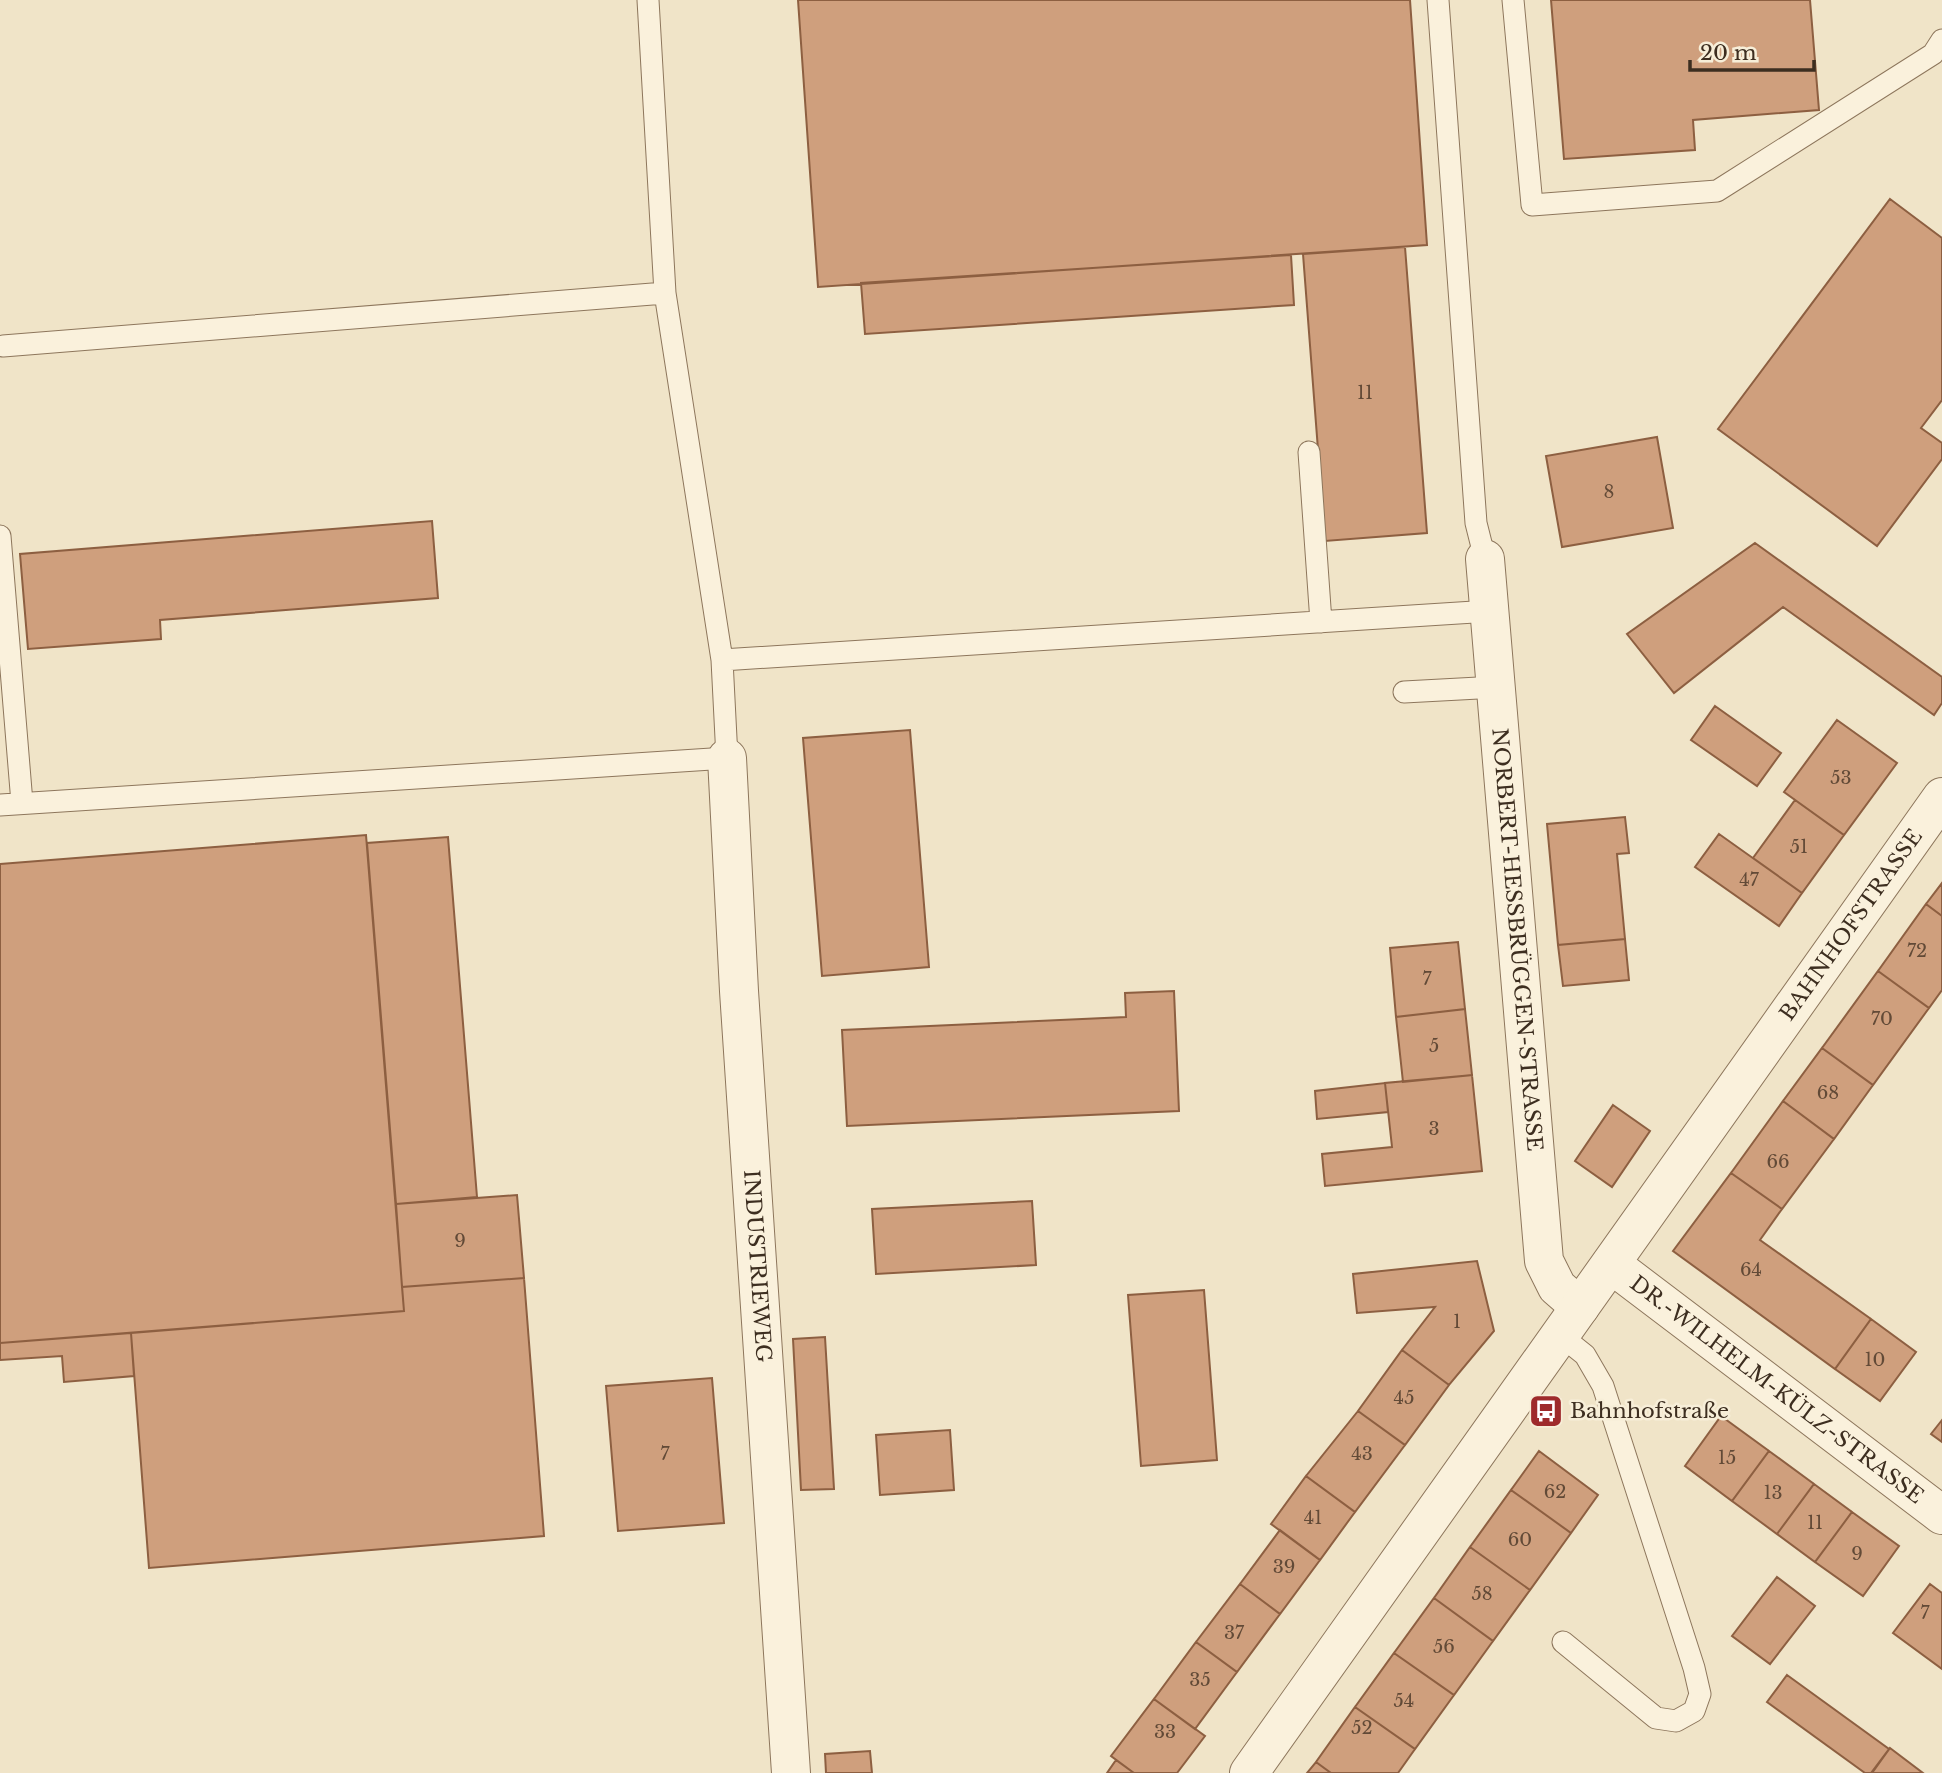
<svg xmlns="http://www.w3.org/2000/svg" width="1942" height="1773" viewBox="0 0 1942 1773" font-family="'Libre Baskerville',serif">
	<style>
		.building { fill: #cf9f7d; stroke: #8d5f41; stroke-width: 2 }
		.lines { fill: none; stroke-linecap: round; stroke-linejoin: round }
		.service-casing { stroke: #8d765c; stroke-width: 23 }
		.minor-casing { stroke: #8d765c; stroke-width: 40 }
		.service { stroke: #faf1dc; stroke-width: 21 }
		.minor { stroke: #faf1dc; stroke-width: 38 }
		.labels { text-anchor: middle; stroke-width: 5; stroke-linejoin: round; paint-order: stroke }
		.number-label { font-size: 18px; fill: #624a37 }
		.street-label { font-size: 21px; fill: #3d2e20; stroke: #f7eed8 }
		.poi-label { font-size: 21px; fill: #3d2e20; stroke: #f7eed8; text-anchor: start }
	</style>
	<rect width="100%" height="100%" fill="#f0e4c8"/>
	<path class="building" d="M798,0H1410L1427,245L818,287Z
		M1551,0H1810L1819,110L1693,120L1695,150L1564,159Z
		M1890,199L1942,238V400L1921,428L1942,443V459L1877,546L1718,429Z
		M1405,247L1427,533L1325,541L1303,254Z
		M1291,255L1294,305L865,334L861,283Z
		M1657,437L1673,528L1562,547L1546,456Z
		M432,521L438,598L160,620L161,639L28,649L20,554Z
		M1755,543L1942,677V703L1934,715L1783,607L1674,693L1627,634Z
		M1715,706L1781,753L1757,786L1691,740Z
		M1837,720L1897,763L1844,835L1784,792Z
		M910,730L929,967L822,976L803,738Z
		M1795,800L1844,835L1802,893L1753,858Z
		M1625,817L1629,853L1617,854L1625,939L1558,945L1547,824Z
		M1719,834L1802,893L1779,926L1695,867Z
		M366,835L404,1311L0,1343V864Z
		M448,837L477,1197L396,1204L367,843Z
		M1942,883V916L1926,904Z
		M1926,904L1942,916V990L1929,1008L1878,971Z
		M1625,939L1629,980L1563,986L1558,945Z
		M1458,942L1465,1009L1396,1017L1390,948Z
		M1878,971L1929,1008L1873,1085L1822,1048Z
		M1174,991L1179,1111L847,1126L842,1030L1126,1017L1125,993Z
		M1465,1009L1472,1075L1403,1082L1396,1017Z
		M1822,1048L1873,1085L1834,1139L1783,1101Z
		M1472,1075L1482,1171L1325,1186L1322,1154L1392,1147L1385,1083Z
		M1385,1083L1388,1112L1317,1119L1315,1091Z
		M1783,1101L1834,1139L1782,1209L1731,1173Z
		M1613,1105L1650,1131L1612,1187L1575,1161Z
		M1731,1173L1782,1209L1760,1240L1871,1319L1835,1369L1673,1251Z
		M517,1195L524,1278L402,1287L396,1204Z
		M1032,1201L1036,1265L876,1274L872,1209Z
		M1477,1261L1494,1331L1449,1385L1402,1350L1435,1307L1357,1313L1353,1274Z
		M524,1278L544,1536L149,1568L131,1333L404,1311L402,1287Z
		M1204,1290L1217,1460L1141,1466L1128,1295Z
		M1871,1319L1916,1352L1880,1401L1835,1369Z
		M131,1333L134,1376L64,1382L62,1356L0,1360V1343Z
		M825,1337L834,1489L801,1490L793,1339Z
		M1402,1350L1449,1385L1405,1445L1358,1411Z
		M712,1378L724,1523L618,1531L606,1386Z
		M1358,1411L1405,1445L1355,1512L1306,1476Z
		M1721,1416L1769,1451L1732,1501L1685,1466Z
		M1942,1420V1442L1931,1434Z
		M950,1430L954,1490L880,1495L876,1435Z
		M1539,1451L1598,1495L1571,1533L1511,1490Z
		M1769,1451L1814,1484L1777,1534L1732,1501Z
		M1306,1476L1355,1512L1320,1560L1271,1524Z
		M1814,1484L1852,1512L1815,1562L1777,1534Z
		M1511,1490L1571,1533L1530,1590L1470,1547Z
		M1852,1512L1899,1546L1863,1596L1815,1562Z
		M1280,1530L1320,1560L1280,1614L1240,1584Z
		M1470,1547L1530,1590L1493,1641L1434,1598Z
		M1777,1577L1815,1606L1770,1664L1732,1636Z
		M1240,1584L1280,1614L1237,1672L1196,1642Z
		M1930,1584L1942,1593V1669L1893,1633Z
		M1434,1598L1493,1641L1454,1695L1394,1653Z
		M1196,1642L1237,1672L1195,1729L1154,1699Z
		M1394,1653L1454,1695L1415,1749L1355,1707Z
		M1787,1675L1889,1749L1871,1773H1865L1767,1702Z
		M1154,1699L1205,1736L1177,1773H1134L1111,1756Z
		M1355,1707L1415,1749L1398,1773H1331L1316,1762Z
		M1890,1748L1923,1773H1872Z
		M870,1751L872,1773H826L825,1754Z
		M1116,1760L1134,1773H1107Z
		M1316,1762L1331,1773H1307Z"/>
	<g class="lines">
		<g class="service-casing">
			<path id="service" d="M1438,0L1476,523L1485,559
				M1513,0L1532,205L1717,191L1933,54L1942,40
				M3,346L665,293
				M1309,452L1321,622
				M0,536L22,803
				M722,660L1490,611
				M1404,692L1497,687
				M0,805L727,758L722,660L665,293L648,0
				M1560,1335L1585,1355L1603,1386L1694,1668L1700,1694L1694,1711L1676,1721L1656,1718L1563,1642"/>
		</g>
		<g class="minor-casing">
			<g id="minor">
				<path id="s1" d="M1485,559L1544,1261L1557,1287L1580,1307"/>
				<path id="s2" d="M727,758L739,991L791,1773"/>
				<path id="s3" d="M1611,1264L1942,1515"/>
				<path id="s4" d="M1249,1773L1942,797"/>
			</g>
		</g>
		<use href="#service" class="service"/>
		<use href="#minor" class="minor"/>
	</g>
	<defs>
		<g id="bus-square" transform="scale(1.75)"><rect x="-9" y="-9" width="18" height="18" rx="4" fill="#9e2a2b" stroke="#f7eed8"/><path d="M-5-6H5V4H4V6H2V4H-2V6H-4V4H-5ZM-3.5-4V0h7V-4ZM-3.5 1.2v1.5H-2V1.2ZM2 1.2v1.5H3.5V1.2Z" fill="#fff"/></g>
	</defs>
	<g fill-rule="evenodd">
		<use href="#bus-square" x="1546" y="1411"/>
	</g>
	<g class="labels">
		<g class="number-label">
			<text x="1365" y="399">11</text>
			<text x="1609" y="498">8</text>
			<text x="1841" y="784">53</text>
			<text x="1799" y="853">51</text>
			<text x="1749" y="886">47</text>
			<text x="1917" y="957">72</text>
			<text x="1427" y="985">7</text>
			<text x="1882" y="1025">70</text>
			<text x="1434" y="1052">5</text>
			<text x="1828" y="1099">68</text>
			<text x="1434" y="1135">3</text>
			<text x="1778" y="1168">66</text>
			<text x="460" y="1247">9</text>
			<text x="1751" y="1276">64</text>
			<text x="1457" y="1328">1</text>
			<text x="1875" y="1366">10</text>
			<text x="1404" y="1404">45</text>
			<text x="665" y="1460">7</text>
			<text x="1362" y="1460">43</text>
			<text x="1727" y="1464">15</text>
			<text x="1555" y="1498">62</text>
			<text x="1773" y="1499">13</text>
			<text x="1313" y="1524">41</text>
			<text x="1815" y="1529">11</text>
			<text x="1520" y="1546">60</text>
			<text x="1857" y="1560">9</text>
			<text x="1284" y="1573">39</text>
			<text x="1482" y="1600">58</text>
			<text x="1925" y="1619">7</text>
			<text x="1234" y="1639">37</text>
			<text x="1444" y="1653">56</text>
			<text x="1200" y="1686">35</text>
			<text x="1404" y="1707">54</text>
			<text x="1362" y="1734">52</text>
			<text x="1165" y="1738">33</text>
		</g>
		<g class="street-label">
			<text dy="7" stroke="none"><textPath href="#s4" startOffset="1040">BAHNHOFSTRASSE</textPath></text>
			<text dy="7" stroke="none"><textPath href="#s1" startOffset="382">NORBERT-HESSBRÜGGEN-STRASSE</textPath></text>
			<text dy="7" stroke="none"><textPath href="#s2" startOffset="509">INDUSTRIEWEG</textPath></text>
			<text dy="7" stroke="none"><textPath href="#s3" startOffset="208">DR.-WILHELM-KÜLZ-STRASSE</textPath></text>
		</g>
		<g class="poi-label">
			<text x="1570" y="1418">Bahnhofstraße</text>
		</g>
	</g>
	<path d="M1690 60v10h124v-10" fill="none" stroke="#3d2e20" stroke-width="3.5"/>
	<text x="1700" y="60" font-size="21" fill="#3d2e20" stroke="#f7eed8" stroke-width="5" paint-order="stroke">20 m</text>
</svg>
